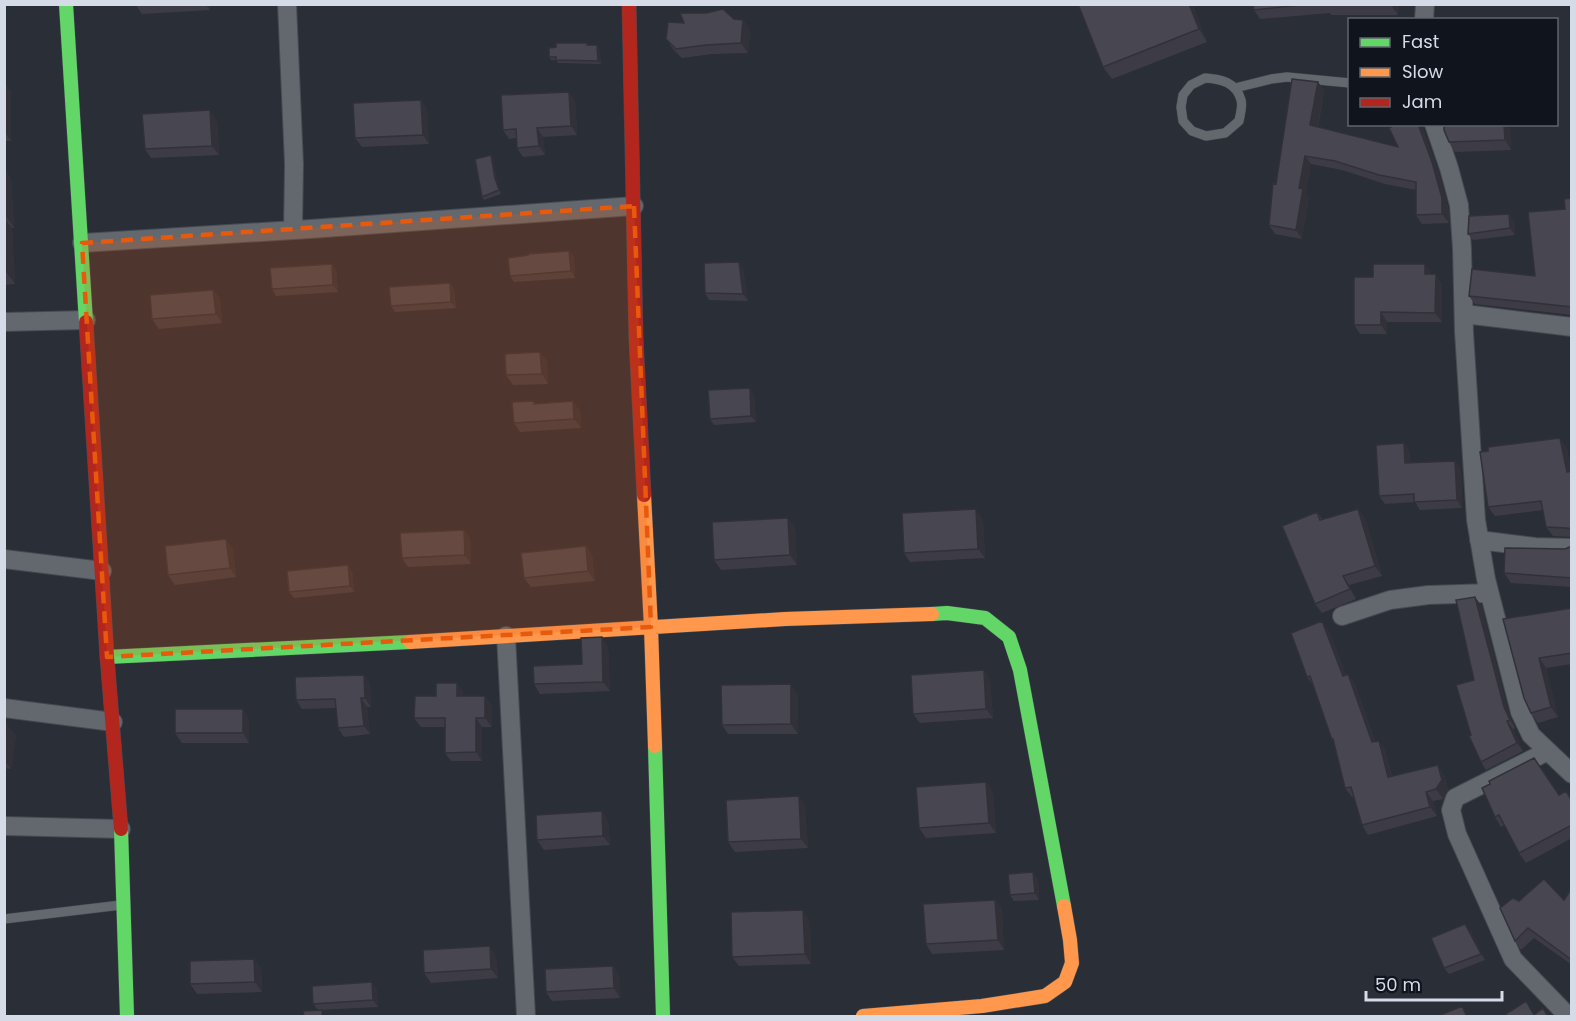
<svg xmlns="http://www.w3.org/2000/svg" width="1576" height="1021" viewBox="0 0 1576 1021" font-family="Poppins,sans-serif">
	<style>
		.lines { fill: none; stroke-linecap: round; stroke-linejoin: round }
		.lane-casing { stroke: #454a52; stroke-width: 10 }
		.street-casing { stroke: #454a52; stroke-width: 20 }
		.fast-casing { stroke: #454a52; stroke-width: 15 }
		.slow-casing { stroke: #454a52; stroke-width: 15 }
		.jam-casing { stroke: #454a52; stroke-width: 15 }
		.lane { stroke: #63676e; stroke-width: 9 }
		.street { stroke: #63676e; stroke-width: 18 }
		.fast { stroke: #63d668; stroke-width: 14 }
		.slow { stroke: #ff974d; stroke-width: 14 }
		.jam { stroke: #b3261e; stroke-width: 14 }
		.wall { fill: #3d3c46 }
		.shaded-wall { fill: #323139 }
		.building { fill: #474651; stroke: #323139; stroke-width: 1.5 }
		.marked { fill: #e8590c; fill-opacity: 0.2; stroke: #e8590c; stroke-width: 4.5; stroke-dasharray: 12 8; stroke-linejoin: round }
	</style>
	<rect width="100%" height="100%" fill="#292e37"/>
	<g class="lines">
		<g class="lane-casing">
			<path id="lane" d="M1205,78C1221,79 1236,82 1241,100C1243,106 1240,115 1239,121L1225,133L1206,136L1192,131L1183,121L1181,107L1183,95L1191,85Z
				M1235,88L1271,79L1287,77L1350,83
				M4,919L121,905"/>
		</g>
		<g class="street-casing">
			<path id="street" d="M287,4L294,164L293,230
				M1424,20L1425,4
				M1434,124L1449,168L1459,205L1462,249L1464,332L1476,520L1486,579L1520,712L1531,735L1572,774
				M82,243L310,229L634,206
				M1464,314L1572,327
				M4,322L86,320
				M1479,540L1535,547L1572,548
				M4,559L102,571
				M1342,616L1390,600L1428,595L1489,593
				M506,636L526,1016
				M4,708L113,722
				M1548,751L1455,798L1451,810L1457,834L1513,959L1568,1016
				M4,826L121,829"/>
		</g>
		<g class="fast-casing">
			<path id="fast" d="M66,4L86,322
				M932,614L947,613L985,618L1009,637L1020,670L1064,906
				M107,657L410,642
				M655,746L663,1016
				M121,829L127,1016"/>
		</g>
		<g class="slow-casing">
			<path id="slow" d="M644,495L651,627L655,746
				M410,642L785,619L932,614
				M863,1016L982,1006L1045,996L1065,982L1072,963L1070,940L1064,906"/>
		</g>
		<g class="jam-casing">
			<path id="jam" d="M629,4L636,338L644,495
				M86,322L107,657L121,829"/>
		</g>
		<use href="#lane" class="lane"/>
		<use href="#street" class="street"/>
		<use href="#fast" class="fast"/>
		<use href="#slow" class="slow"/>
		<use href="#jam" class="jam"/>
	</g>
	<path class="wall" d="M135,4H209L210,10L142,14Z
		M1078,4H1192L1207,42L1112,79L1103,67Z
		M1253,4H1399L1398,15H1331L1330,13L1260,19L1254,10Z
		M734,19L743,20L750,30L748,53L712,54L682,58L673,49L666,39L684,23Z
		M589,45H597L599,48L601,64L558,63L556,60H551L549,57Z
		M1318,82L1324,91L1318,127L1398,147L1390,124H1421L1438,171L1448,207L1449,223L1422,224L1416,215V190L1385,184L1342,170L1311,164L1306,193L1309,198L1302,239L1275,234L1269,225L1276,184Z
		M4,83L11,92V141H4Z
		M421,100L427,109L429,144L362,147L355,138Z
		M575,100L577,135L543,137L545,155L523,157L517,148L516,138L509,139L503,130Z
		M217,120L219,155L151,158L145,149Z
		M1511,130V150L1455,152L1449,142Z
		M491,155L493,158L497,182L501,194L484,200L482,197Z
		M4,168L11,178L14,228H12L15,284L4,285Z
		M1572,198V315L1475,304L1469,296L1535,276L1565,209Z
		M1514,220L1515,235L1473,240L1468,234Z
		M569,251L574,257L575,278L514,282L510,276Z
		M332,264L336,271L338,292L276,296L272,289Z
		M743,269L748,301L709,300L705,293Z
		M1432,274L1442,284V322H1387V334H1360L1354,325L1373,277Z
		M450,283L454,289L456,308L395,312L391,306Z
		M213,290L220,299L222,323L159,329L152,319Z
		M547,361L548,384L513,385L506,375Z
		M754,394L756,422L714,425L710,419Z
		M534,401L536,404L580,411L581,428L520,432L514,423Z
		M1404,443L1409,451L1410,463L1461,469L1462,508L1420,510L1415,502L1385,504L1379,496Z
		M1566,447L1572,471V537L1553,536L1546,527L1543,510L1495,516L1488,507Z
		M1317,512L1322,519L1365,518L1382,576L1349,585L1356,599L1322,613L1315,604Z
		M983,519L985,558L910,562L904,553Z
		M795,527L797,565L721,570L714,560Z
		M464,530L470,539L471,564L408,567L402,558Z
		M586,546L592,555L595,581L531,587L524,578Z
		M1572,546V587L1511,583L1504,573Z
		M233,548L236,577L175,585L168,575Z
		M352,571L354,592L294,598L289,592Z
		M1481,605L1509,715L1515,728L1513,729L1523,751L1486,770L1481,762L1474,680Z
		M1572,608V664L1546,668L1558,717L1538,723L1531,713L1503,619Z
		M1329,631L1346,675L1348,674L1355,684L1375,742L1385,750L1392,776L1444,775L1448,789L1443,799L1433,801L1437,816L1368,835L1362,825L1354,797H1352L1345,788L1334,743L1332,740L1313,685L1307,677Z
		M608,646L610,691L540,694L534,684L582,664Z
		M364,675L370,684L371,707H367L370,734L344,737L338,728L336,708L302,709L296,700Z
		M990,679L993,718L920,723L913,714Z
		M463,691V696L492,705V727H482V761H451L445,753V727H421L414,718L436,696Z
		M798,694V734H728L722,725Z
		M249,719V743H182L175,733Z
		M4,723L16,736L11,769L4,768Z
		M986,782L993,791L996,833L926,838L919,828Z
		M1566,791L1572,799V838L1526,863L1519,853L1504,825L1501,827L1495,817L1559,795Z
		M799,796L805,806L808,848L735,852L728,842Z
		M608,820L610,845L544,850L537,840Z
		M1038,879L1039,900L1014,901L1010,895Z
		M1572,888V965L1534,938L1521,950L1515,941L1519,901L1564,900Z
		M995,900L1002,909L1004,950L932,954L926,944Z
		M810,920L811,964L739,966L732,957Z
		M1470,930L1485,960L1449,974L1444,968Z
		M496,956L498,978L431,983L424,973Z
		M254,959L261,968L262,992L197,994L190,984Z
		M613,966L619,975L620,998L552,1001L546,992Z
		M377,989L378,1007L318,1010L313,1004Z"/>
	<path class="shaded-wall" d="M205,4H209L210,10Z
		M1189,4H1192L1207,42L1199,29Z
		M1391,4H1399L1398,15L1391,5Z
		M743,20L750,30L748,53L741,43Z
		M597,45L599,48L601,64L598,61Z
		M1318,82L1324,91L1316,134L1310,125Z
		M4,83L11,92V141L4,131Z
		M569,92L575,100L577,135L571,126Z
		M421,100L427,109L429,144L423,135Z
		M210,110L217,120L219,155L212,146Z
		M1418,124H1421L1438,171L1448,207L1449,223L1442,214Z
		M1504,124H1507L1511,130V150L1505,140Z
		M537,128L543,137L545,155L539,146Z
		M491,155L493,158L497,182L501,194L499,190L495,178Z
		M1305,156L1311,164L1306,193L1309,198L1302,239L1296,230L1299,188Z
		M4,168L11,178L14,228L5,215Z
		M1509,214L1514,220L1515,235L1510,228Z
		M4,218L12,228L15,284L6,272L4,243Z
		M569,251L574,257L575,278L571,271Z
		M739,262L743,269L748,301L743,294Z
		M332,264L336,271L338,292L333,285Z
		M1425,264L1432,274H1425Z
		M1436,274L1442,284V322L1435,313Z
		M450,283L454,289L456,308L451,302Z
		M213,290L220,299L222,323L216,314Z
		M1381,312L1387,322V334L1381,325Z
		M540,352L547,361L548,384L542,374Z
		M750,388L754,394L756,422L751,416Z
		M573,401L580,411L581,428L574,419Z
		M1560,438L1566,447L1572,471L1567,472Z
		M1404,443L1409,451L1411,471L1405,463Z
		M1455,461L1461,469L1462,508L1457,500Z
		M976,509L983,519L985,558L978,549Z
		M1358,509L1365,518L1382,576L1375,566Z
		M788,518L795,527L797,565L790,555Z
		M464,530L470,539L471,564L465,555Z
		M226,539L233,548L236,577L230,568Z
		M586,546L592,555L595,581L588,571Z
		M348,565L352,571L354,592L350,586Z
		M1343,576L1349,585L1356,599L1350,589Z
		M1475,597L1481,605L1509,715L1515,728L1510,720L1504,707Z
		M1322,621L1329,631L1350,686L1343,676Z
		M602,637L608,646L610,691L603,682Z
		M1539,658L1546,668L1558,717L1551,707Z
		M984,670L990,679L993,718L986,709Z
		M1348,674L1355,684L1378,752L1372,742Z
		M364,675L370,684L371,707L365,698Z
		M457,683L463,691V705L457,696Z
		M791,684L798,694V734L791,724Z
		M485,696L492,705V727L485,718Z
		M361,698L367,707L370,734L364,726Z
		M243,709L249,719V743L243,733Z
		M476,718L482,727V761L476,752Z
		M1507,721L1513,729L1523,751L1517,743Z
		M7,724L16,736L11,769L4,760V742Z
		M1379,741L1385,750L1394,787L1388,777Z
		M1438,765L1444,775L1448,789L1443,799L1436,789Z
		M986,782L993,791L996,833L989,823Z
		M1426,792L1433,801L1437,816L1430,807Z
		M799,796L805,806L808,848L801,839Z
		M602,811L608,820L610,845L603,836Z
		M1033,872L1038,879L1039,900L1035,893Z
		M995,900L1002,909L1004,950L998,940Z
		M803,910L810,920L811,964L805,954Z
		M1465,924L1470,930L1485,960L1481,954Z
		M490,946L496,956L498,978L491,969Z
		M254,959L261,968L262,992L255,982Z
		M613,966L619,975L620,998L614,988Z
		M372,982L377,989L378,1007L373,1000Z"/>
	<path class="building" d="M1078,4H1189L1199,29L1103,67Z
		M1253,4H1310L1254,10Z
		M1325,4H1391L1325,5Z
		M723,9L734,19L743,20L741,43L706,45L676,49L666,39L668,22L684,23L680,13H706Z
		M556,43H587V45H597L598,61L556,60V57H549V48L556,47Z
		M1292,79L1318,82L1310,125L1398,147L1389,128L1391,127L1390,124H1418L1432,162L1442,198V214L1416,215V182L1379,175L1335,161L1305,156L1299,188L1303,189L1296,230L1269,225L1273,183L1276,184Z
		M569,92L571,126L537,128L539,146L517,148L516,129L503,130L501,95Z
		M421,100L423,135L355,138L353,103Z
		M210,110L212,146L145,149L142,114Z
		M1444,124H1504L1505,140L1449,142L1444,130Z
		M491,155L495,178L499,190L482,197L475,159Z
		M1572,198V307L1469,296L1472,269L1535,276L1528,212L1565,209L1564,199Z
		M1509,214L1510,228L1468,234L1469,216Z
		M4,243L6,272H4Z
		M569,251L571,271L510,276L508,258L528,255V254Z
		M739,262L743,294L705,293L704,263Z
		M332,264L333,285L272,289L270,268Z
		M1373,264H1425V274H1436L1435,313L1381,312V325H1354V277H1373Z
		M450,283L451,302L391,306L389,287Z
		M213,290L216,314L152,319L150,295Z
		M540,352L542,374L506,375L505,354Z
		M750,388L751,416L710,419L708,390Z
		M534,401V404L573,401L574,419L514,423L512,402Z
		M1560,438L1567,472L1572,471V529L1566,528L1546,527L1541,501L1488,507L1480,452L1488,451V447Z
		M1404,443L1405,463L1455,461L1457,500L1414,502V494L1379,496L1376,445Z
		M976,509L978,549L904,553L902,513Z
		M1358,509L1375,566L1343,576L1350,589L1315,604L1282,526L1317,512L1320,520Z
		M788,518L790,555L714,560L712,522Z
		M464,530L465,555L402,558L400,533Z
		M226,539L230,568L168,575L165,546Z
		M586,546L588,571L524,578L521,553Z
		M1572,546V578L1504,573L1505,548L1565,549Z
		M348,565L350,586L289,592L287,571Z
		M1475,597L1504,707L1510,720L1507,721L1517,743L1481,762L1469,736L1471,735L1456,685L1474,680L1456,600Z
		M1572,608V653L1539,658L1551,707L1531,713L1524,698L1503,619Z
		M1322,621L1343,676L1348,674L1372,742L1379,741L1388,777L1438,765L1442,780L1436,789L1426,792L1430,807L1362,825L1351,787L1345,788L1333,739L1332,740L1310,676L1307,677L1291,633Z
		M602,637L603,682L534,684L533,666L582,664L581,638Z
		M984,670L986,709L913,714L911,675Z
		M364,675L365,698H361L364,726L338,728L335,699L296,700L295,677Z
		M436,683H457V696H485V718H476V752L445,753V718H414L415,696H436Z
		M791,684V724L722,725L721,685Z
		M175,709H243V733H175Z
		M4,723L7,724L4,742Z
		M1534,758L1559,795L1566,791L1572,801V825L1519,853L1499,815L1495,817L1482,788L1490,784L1489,781Z
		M986,782L989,823L919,828L916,787Z
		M799,796L801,839L728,842L726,800Z
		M602,811L603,836L537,840L536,815Z
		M1033,872L1035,893L1010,895L1008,874Z
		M1544,879L1564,900L1572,888V960L1528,928L1515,941L1500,908L1513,898L1519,901Z
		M995,900L998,940L926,944L923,904Z
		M803,910L805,954L732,957L731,912Z
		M1465,924L1481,954L1444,968L1431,938Z
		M490,946L491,969L424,973L423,950Z
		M254,959L255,982L190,984V961Z
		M613,966L614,988L546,992L545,969Z
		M372,982L373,1000L313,1004L312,986Z
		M1526,1001L1534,1015L1543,1008L1548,1017H1507L1506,1014Z
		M1462,1006L1467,1017H1436Z
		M322,1010V1017H304L303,1011Z"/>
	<path class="marked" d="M634,206L651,627L107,657L82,243Z"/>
	<rect width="1576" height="1021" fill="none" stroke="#d5dce7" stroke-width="12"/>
	<rect x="1348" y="18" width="210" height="108" fill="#10141c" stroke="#5f646d" stroke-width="1.5"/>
	<rect x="1360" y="38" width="30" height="9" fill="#63d668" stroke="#5f646d" stroke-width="1.5"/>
	<text x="1402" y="48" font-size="18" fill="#d5dce7">Fast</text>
	<rect x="1360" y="68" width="30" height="9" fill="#ff974d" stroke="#5f646d" stroke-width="1.5"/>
	<text x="1402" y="78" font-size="18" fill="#d5dce7">Slow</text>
	<rect x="1360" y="98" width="30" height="9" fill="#b3261e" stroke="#5f646d" stroke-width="1.5"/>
	<text x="1402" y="108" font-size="18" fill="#d5dce7">Jam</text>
	<path d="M1366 991v9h136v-9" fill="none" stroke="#d5dce7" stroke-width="3"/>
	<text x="1375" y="991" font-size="18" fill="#d5dce7" stroke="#10141c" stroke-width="4.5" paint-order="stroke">50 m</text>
</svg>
